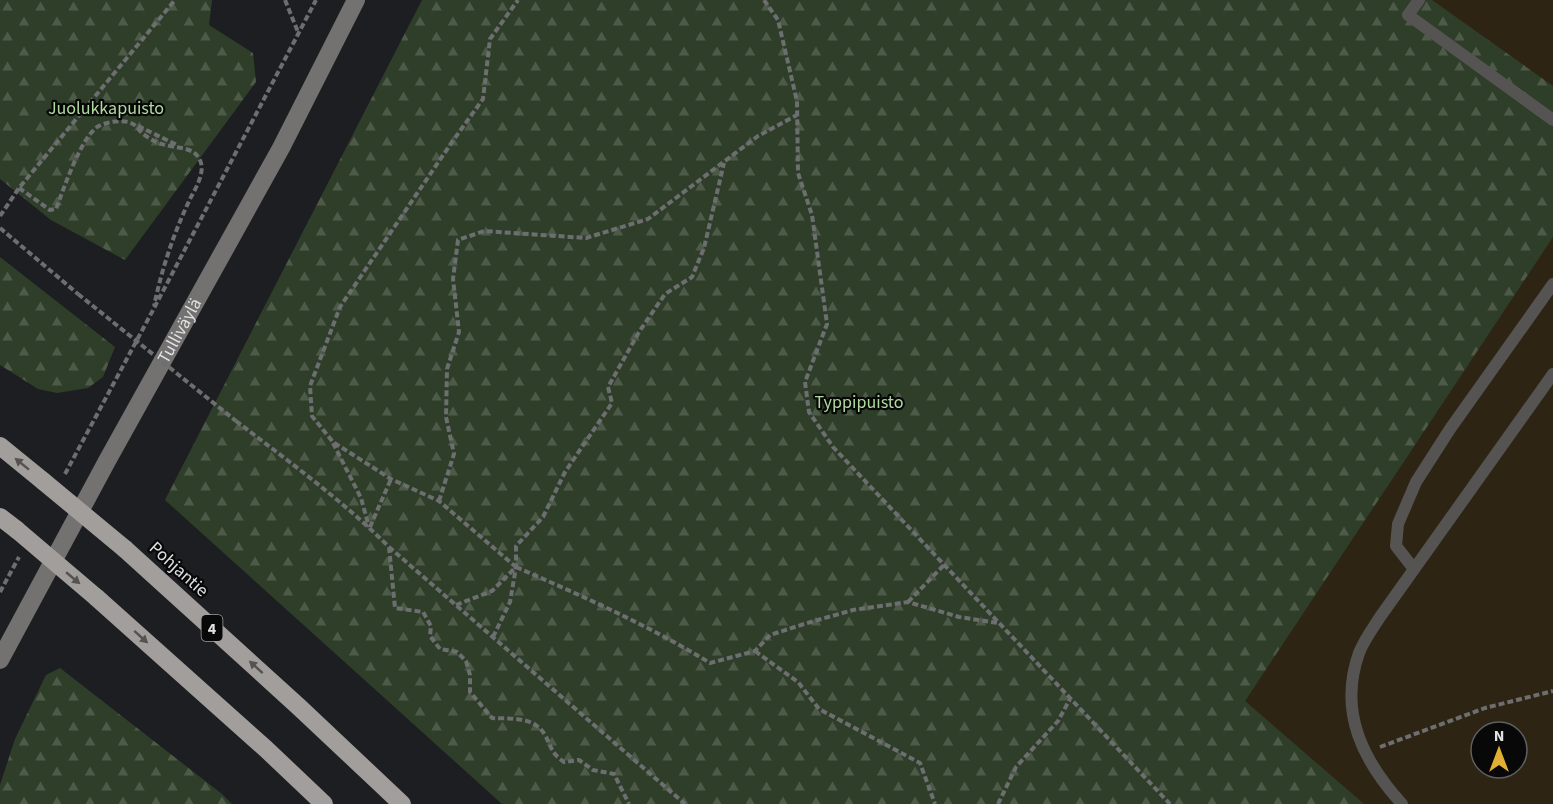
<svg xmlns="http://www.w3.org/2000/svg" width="1553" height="804" viewBox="0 0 1553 804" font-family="'Source Sans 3',sans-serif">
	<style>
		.industrial { fill: #2d2414; fill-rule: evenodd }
		.forest { fill: url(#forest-firs) }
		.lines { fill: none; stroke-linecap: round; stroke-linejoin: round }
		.path { stroke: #6d6e70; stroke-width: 4; stroke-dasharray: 6 3; stroke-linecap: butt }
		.lane { stroke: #555453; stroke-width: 12 }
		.secondary { stroke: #747270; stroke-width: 18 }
		.highway { stroke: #a29e9c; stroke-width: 18 }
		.path-bridge { stroke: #6d6e70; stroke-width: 4; stroke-dasharray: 6 3; stroke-linecap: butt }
		.highway-bridge { stroke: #a29e9c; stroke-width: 18 }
		.oneway { fill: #555352 }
		.labels { text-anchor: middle; stroke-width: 4.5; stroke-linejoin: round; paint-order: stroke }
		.shield { fill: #080809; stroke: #9fa0a2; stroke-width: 1.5 }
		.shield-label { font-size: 16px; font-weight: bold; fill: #e0e1e3 }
		.park-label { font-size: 18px; fill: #afda9d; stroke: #080809 }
		.street-label { font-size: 18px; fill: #e0e1e3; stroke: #080809 }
	</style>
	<defs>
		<pattern id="forest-firs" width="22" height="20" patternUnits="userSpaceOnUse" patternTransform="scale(1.5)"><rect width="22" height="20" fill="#2f3e29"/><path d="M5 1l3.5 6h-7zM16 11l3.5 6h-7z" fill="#4d5a48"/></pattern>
	</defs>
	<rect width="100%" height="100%" fill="#1d1e21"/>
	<path class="industrial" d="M790,0H1553V804H1176ZM1481,732H1517V768H1481Z"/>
	<path class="forest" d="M0,0H212L209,25L253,53L256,82L125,260L51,220L0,179Z
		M422,0H1432L1553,86V237L1245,701L1364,804H502L165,500Z
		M0,257L115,347L103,377L88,388L57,393L38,389L0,365Z
		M60,668L222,794L232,804H0V785L15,739L46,675Z"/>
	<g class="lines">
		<path class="path" d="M285,0L298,32
			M764,0L778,20L797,101L798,173L812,215L827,324L805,382L809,412L833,447L1170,804
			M138,126L177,145
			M19,188L50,210L56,209C64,188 80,140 97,127C105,122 119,120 128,122C136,124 137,128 142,133C147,137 156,143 162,144C175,149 196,145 201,163C204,174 196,188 191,197C174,232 162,268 154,306
			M0,216L19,188L175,0
			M0,228L78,294
			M236,421C288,461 342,500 389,547L685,804
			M333,443L361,498L369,527
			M65,474L152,312L316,0
			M439,501L454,454L446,417L447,369L459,332L453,279L458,240L484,231L586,238L648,219L758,136L797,115
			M370,527L391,479
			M389,547L395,608L423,612L431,626L430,636L440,649L457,652L466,661L470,675V692L492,718C511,719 534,716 545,735C552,748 551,753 564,762L579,760L593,770L614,774L629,804
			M516,567C582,596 648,625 710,663L755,651L770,635L804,624L853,610L908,602L959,617L998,623
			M0,592L19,557
			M908,602L944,565
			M456,605L492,591L516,567L439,501L391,479L333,442L312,416L310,386L340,307L452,142L483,99L490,39L518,0
			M493,637L510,602L516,567V546L543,517L565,472L612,403L608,387L639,332L665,294L692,277L704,248L724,163
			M755,651L798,682L819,709L920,763L935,804
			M1380,747L1485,708L1553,691
			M998,804L1016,767L1058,721L1070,699"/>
		<path class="lane" d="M1419,0L1408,15L1553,120
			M1414,569L1396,546L1398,524L1416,482L1450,429L1553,284
			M1402,804C1363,761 1338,712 1359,653C1364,640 1373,628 1380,617L1553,374"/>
		<path class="secondary" id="s1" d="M0,660L107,461L281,148L356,0"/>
		<path class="highway" d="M0,446L43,481
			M0,517L17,530
			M125,549L299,707L402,804
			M97,598L266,749L324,804"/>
		<path class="path-bridge" d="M78,294L236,421"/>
		<path class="highway-bridge" d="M43,481L125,549
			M17,530L97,598"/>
	</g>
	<defs><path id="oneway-solid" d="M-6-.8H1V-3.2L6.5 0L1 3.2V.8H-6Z" transform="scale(1.5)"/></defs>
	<g class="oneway">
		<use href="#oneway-solid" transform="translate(22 464) rotate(-141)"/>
		<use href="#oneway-solid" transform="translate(73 578) rotate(40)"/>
		<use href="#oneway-solid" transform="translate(141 637) rotate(42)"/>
		<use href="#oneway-solid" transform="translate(256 667) rotate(-138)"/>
	</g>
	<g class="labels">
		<rect class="shield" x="201.5" y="615" width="21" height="26" rx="4.5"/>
		<g class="shield-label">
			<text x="212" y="634">4</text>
		</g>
		<g class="park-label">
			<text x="106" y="114">Juolukkapuisto</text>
			<text x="859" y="408">Typpipuisto</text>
		</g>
		<g class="street-label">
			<text dy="6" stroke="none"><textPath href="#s1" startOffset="375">Tulliväylä</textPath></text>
			<text transform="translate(179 569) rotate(42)" y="6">Pohjantie</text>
		</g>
	</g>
	<g transform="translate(1499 750)"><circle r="28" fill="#080809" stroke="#5e5f60" stroke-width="1.5"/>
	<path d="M0-4.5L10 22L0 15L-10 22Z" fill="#e1af34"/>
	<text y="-9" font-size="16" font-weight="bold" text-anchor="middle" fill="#e0e1e3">N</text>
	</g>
</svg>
